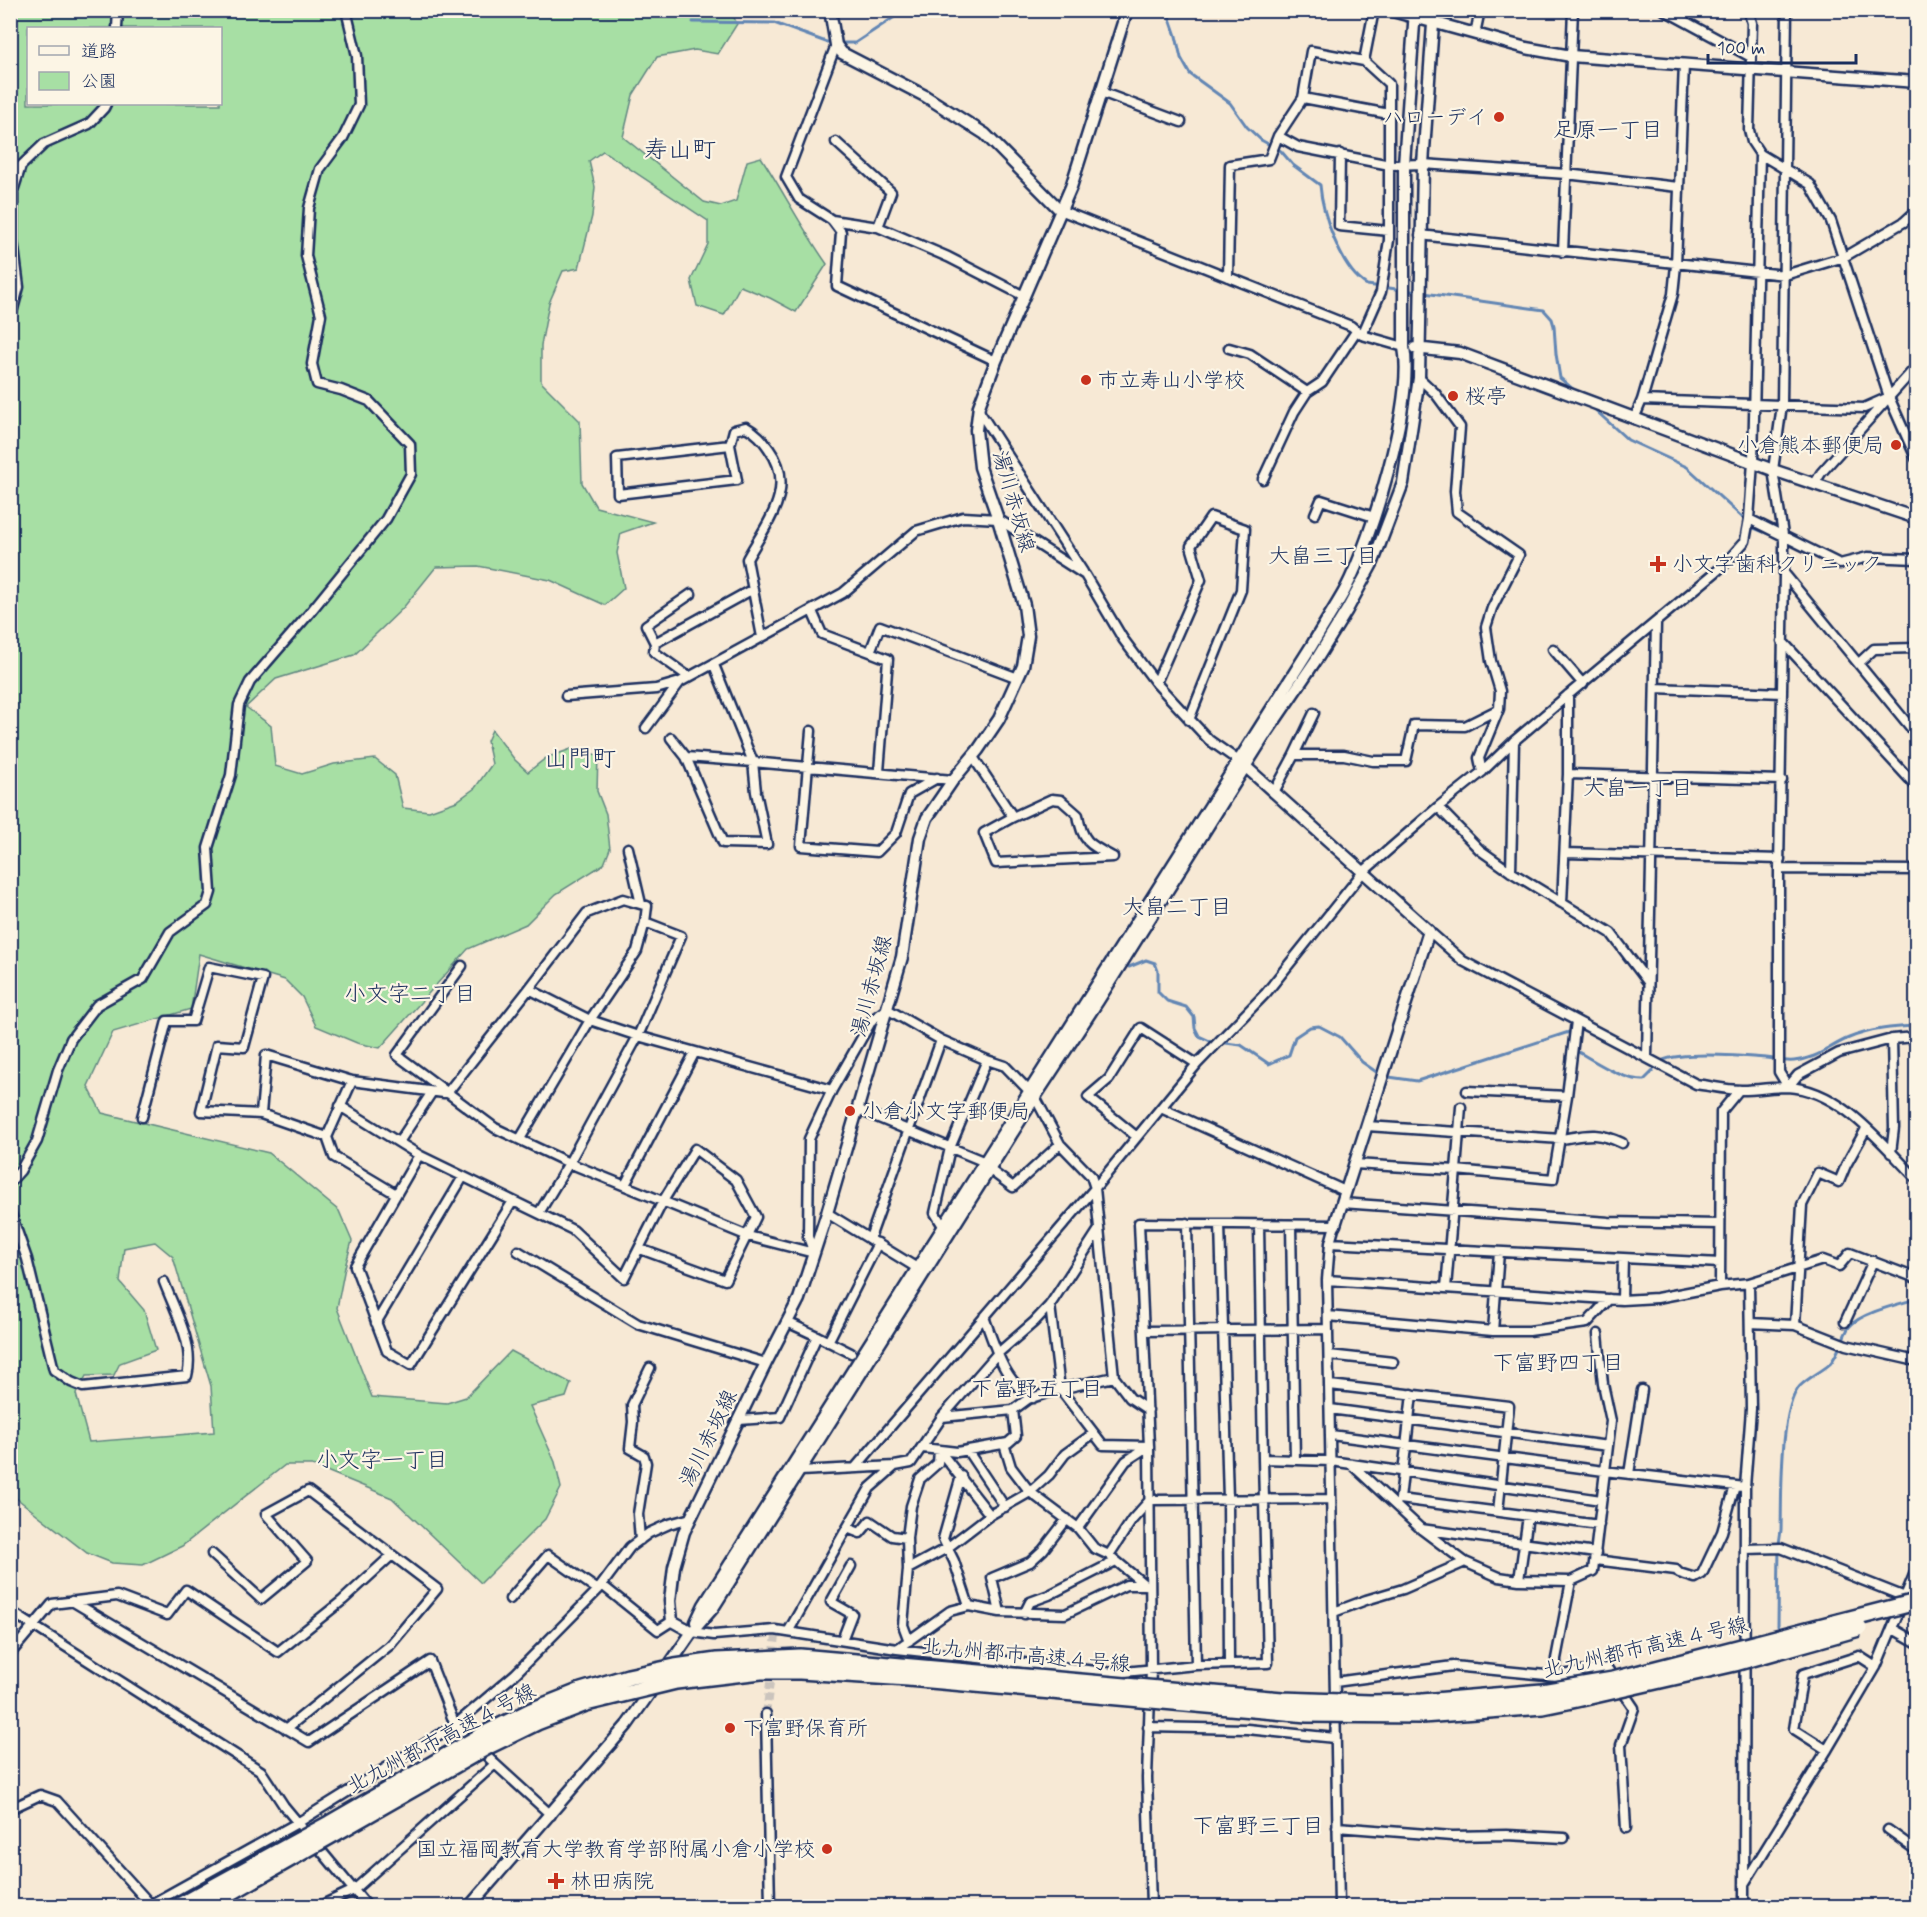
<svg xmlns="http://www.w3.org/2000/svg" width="1927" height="1917" viewBox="0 0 1927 1917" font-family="Mynerve,'Klee One',sans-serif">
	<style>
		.green { fill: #a7dfa4; stroke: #618781; stroke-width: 1.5; fill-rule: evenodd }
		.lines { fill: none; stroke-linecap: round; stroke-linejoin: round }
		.stream { stroke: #6286b4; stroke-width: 3 }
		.minor-tunnel { stroke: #cbc4bd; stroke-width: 8; stroke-dasharray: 8 4; stroke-linecap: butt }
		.minor-casing { stroke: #1b2f5e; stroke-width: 13 }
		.tertiary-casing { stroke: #1b2f5e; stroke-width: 15 }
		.secondary-casing { stroke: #1b2f5e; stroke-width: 15 }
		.minor { stroke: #fcf5e5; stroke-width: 8 }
		.tertiary { stroke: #fcf5e5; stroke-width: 10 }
		.secondary { stroke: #fcf5e5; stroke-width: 10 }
		.motorway-bridge-casing { stroke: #1b2f5e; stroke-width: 20; stroke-linecap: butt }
		.motorway-bridge { stroke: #fcf5e5; stroke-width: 15 }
		.poi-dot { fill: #c8321e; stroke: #fcf5e5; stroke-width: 2 }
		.labels { text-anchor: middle; stroke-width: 4.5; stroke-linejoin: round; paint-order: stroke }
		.poi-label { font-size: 21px; fill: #1b2f5e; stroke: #fcf5e5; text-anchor: start }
		.street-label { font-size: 21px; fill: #1b2f5e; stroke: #fcf5e5 }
		.neighbourhood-label { font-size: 22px; fill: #1b2f5e; stroke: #fcf5e5 }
		.quarter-label { font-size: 24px; fill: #1b2f5e; stroke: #fcf5e5 }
	</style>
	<rect width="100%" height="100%" fill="#f7e9d5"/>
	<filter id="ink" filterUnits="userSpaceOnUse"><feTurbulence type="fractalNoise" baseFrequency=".0167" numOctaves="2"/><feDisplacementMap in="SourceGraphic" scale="12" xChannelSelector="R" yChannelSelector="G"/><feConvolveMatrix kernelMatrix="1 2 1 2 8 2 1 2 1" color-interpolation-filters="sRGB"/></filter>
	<g filter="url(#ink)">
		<path class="green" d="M10,11H731L737,24L718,54L695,50L657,57L633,95L623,137L704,202L721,206L736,201L747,161L761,157C784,193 803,230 827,264L796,312L770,298L740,286L724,315L697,306L691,280L708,244V221L603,151L589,161L595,187L592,216L579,268L563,271L549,303L541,345V382L580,421L582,483L596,507L653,522L621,533L617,553L624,588L605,605L550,580L478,566L436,567L403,608L354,655L276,679L246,707L271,726L275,766L302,774L334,764L375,759L395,775L403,808L429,811L457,801L475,788L492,764L487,741L492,730L515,760L528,772L546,758L571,749L598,755L597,791L606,814L610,849L604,864L556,894L526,924L468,949L380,1048L357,1043L316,1026L302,997L285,980L199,954L191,1009L113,1032L88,1086L102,1113L269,1153L339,1211L352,1241L345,1267L337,1308L372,1397L447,1403L466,1397L511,1351L571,1383L566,1397L530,1406L555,1462L561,1488L545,1519L481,1583L392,1498L312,1465H285L182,1546L143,1565L112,1563L87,1553L11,1494ZM28,28H220V104H28ZM155,1242L173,1257L211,1386L214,1432L89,1442L76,1394L86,1376L114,1375L120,1363L156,1350L144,1310L120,1282L124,1248Z"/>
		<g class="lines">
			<path class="stream" d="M1167,10L1176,36L1181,58L1190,74L1230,103L1247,127L1261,140L1281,151L1293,165L1320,185C1322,213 1341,270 1367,285L1418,292
				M693,22L774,23L826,42H832
				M838,43H855L905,10
				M1424,293L1544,310L1552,319L1554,326L1556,354L1560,378L1575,391
				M1593,408L1628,440L1687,467L1754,528L1776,537
				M1129,967L1146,960L1155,963L1158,971V992L1167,1001L1186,1007L1194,1017L1195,1028L1199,1036L1210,1041L1241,1045L1269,1064L1289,1055L1295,1037L1310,1027L1319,1026L1340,1037L1362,1062L1382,1076L1417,1081L1569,1032L1570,1037
				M1573,1049C1592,1059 1623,1081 1644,1080L1653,1071
				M1661,1061C1681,1051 1742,1056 1766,1058C1776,1059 1784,1062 1794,1061C1820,1058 1827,1047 1849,1038C1871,1029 1893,1027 1916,1026
				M1778,1626L1779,1544L1781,1530C1782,1498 1779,1408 1800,1386C1809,1377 1821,1372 1830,1364C1839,1353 1842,1338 1849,1327C1860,1313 1899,1304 1916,1299"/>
			<path class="minor-tunnel" d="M766,1714L776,1636"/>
			<g class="minor-casing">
				<path id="minor" d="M1664,10L1751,57
					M1748,10L1752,23L1749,130L1752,142L1760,154L1810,184L1831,221L1889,397L1916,458
					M1787,10L1782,405L1773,470L1784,541V573L1779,869V1072L1788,1087
					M117,28L118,10
					M1475,34L1480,10
					M836,45L786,177L799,199L832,220L841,232L837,286L996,361
					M1101,92L1181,122
					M1303,98L1389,114
					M1278,136L1298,147L1390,165L1423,164L1566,174L1678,187
					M836,142L891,192L878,227
					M1340,154L1339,226L1389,231
					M1060,210L1351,326L1362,335L1404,347
					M832,220L878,227L948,257L1024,296
					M1420,235L1785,275L1844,257L1904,222L1916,211
					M1563,252L1573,10
					M1228,277L1230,165L1269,159L1278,136L1303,98L1311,51L1364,61L1374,10
					M10,320L19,287L13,240V191L21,166L44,144L89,124L104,108L106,104
					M1362,335L1381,292L1389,240V84L1364,61
					M1229,348L1250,354L1307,392
					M1419,378L1435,393L1460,427L1455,491L1457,512L1519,555L1492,608L1486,627L1491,661L1500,691L1499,709L1479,758L1482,772
					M1642,400L1864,408L1889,397
					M979,411L1083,572
					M1634,419L1642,400L1673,294L1676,265L1684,64
					M730,445L737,480L618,494L617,458Z
					M730,445L734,430L746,427C757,433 762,439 769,449C798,488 766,524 747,559L762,637
					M1263,479L1294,412L1307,392L1322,382L1357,330
					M1815,483L1821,473L1916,367
					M1315,514L1321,500L1374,517
					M1749,519L1840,564L1868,557L1916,559
					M1784,573L1916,734
					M812,611L822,634L870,652L880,626L1018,678
					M1782,641L1916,786
					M655,643L753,589
					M1553,649L1583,684
					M870,652L888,659L879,772
					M1859,663L1874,649L1916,648
					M714,665L753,762L953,780
					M689,677L654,652L655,643L646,625L691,594
					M1156,683L1201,580L1191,546L1211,517L1245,529L1241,590L1189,720
					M1655,688L1782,693
					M566,696L656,689L680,682L843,593L916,531L963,517L998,519L1085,575L1123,639L1156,683L1209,740L1243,764
					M1314,713L1294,755H1344L1373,761H1406L1414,725L1465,726L1499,709
					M646,728L680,682
					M811,731L801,846L877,852L896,833L909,794L937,778
					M671,738L686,757
					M686,757L753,762L756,792L767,844L723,843Z
					M973,757L1013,817L984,833L996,863L1113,857C1090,845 1082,842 1078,815L1061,800L1052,799L1013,817
					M1568,774L1782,780
					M1274,792L1294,755
					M1438,807L1480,850L1511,872L1611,933L1648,982
					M628,848L641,904
					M1565,853L1780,859
					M1779,869L1916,870
					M1511,872L1514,741
					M1562,903L1568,774V695
					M1429,931L1463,961L1696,1084C1711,1086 1727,1090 1742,1090C1757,1090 1773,1087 1788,1087C1841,1090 1881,1143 1916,1178
					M462,966L397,1055L495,1128L569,1163L748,1236L814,1253
					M529,989L587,913L623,899L647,906L645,922
					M1647,1057L1656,623
					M1788,1087L1798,1075L1839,1053L1892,1039L1916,1037
					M1467,1091L1567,1096
					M447,1093L529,989L590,1020L638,1036L832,1090L872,1020L887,1009L941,1040L987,1060L1005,1066L1035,1097L1060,1144L1091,1176L1095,1188L1114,1377L1130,1398L1148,1410
					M340,1106L419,1155L573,1230L624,1278L663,1201L695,1149L736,1180L756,1217L725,1280L640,1249
					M1161,1108L1345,1191
					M857,1109L990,1164
					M261,1114L266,1055L352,1081L444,1093
					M142,1117L167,1021H193L209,967L263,978L244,1047L217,1045L201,1111L261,1114L327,1137L352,1081
					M1367,1126L1561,1139C1587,1135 1596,1131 1622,1143
					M327,1137L334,1157L396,1194
					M1137,1137L1088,1097L1109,1079L1141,1028L1197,1064
					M520,1139L590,1020L637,951L645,922L681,936L638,1036L569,1163L539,1213
					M399,1142L432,1092
					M1891,1153L1894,1128L1892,1039
					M419,1155L355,1266L387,1351L411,1365L513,1201
					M1354,1164L1456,1170L1461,1107
					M990,1170L1013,1187L1060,1144
					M10,1182L20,1171L37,1141L58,1070L71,1039L97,1005L143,979L170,932L207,905L211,892L208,848L231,775L239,705L250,682L308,615L386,519L411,474L410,444L369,401L341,390L317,384L312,364L321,315L306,256L309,208L320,169L343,138L359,105L357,56L346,10
					M625,1185L695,1052
					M1342,1203L1609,1222L1719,1224
					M10,1211L27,1259L54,1370L71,1382L83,1387L187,1376C195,1345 175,1311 164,1282
					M827,1213L922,1271
					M1187,1223L1196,1665
					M1220,1224L1228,1499L1229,1664
					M1259,1225L1263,1459
					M1291,1225L1295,1460
					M943,1226L935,1213L950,1148L987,1060
					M870,1238L941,1040
					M1330,1243L1720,1263
					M518,1251L638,1324L766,1363
					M814,1253L808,1237L809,1139L832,1090
					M1327,1280L1622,1300L1657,1298L1720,1286L1749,1283L1823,1260L1839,1266L1850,1253L1916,1278
					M1720,1286L1721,1112L1739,1090
					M1446,1288L1456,1170L1553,1179L1567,1096L1576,1021
					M1622,1300L1623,1258
					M1050,1305L1060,1389L1103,1445L1149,1446
					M1328,1316L1493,1331H1529L1587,1323L1609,1299
					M984,1317C995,1346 1004,1383 1033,1398
					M787,1322L817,1336
					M1845,1322L1873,1261
					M376,1323L463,1177
					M1750,1323L1795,1325L1846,1345L1916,1361
					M1795,1325L1802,1205L1818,1173L1839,1182L1846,1165L1866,1129
					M1144,1331L1328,1329
					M1493,1331L1499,1252
					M828,1342L878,1243
					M1329,1355L1393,1362
					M1330,1385L1509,1406L1498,1512
					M1412,1394L1400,1499L1599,1525
					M1330,1409L1608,1446
					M942,1417L1013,1410L1028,1399L1060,1389L1114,1377
					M739,1420L780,1417L817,1336L851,1353
					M1331,1435L1604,1471L1745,1487
					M1004,1444L1011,1467L1030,1492L1078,1528L1094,1548L1109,1555L1145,1585
					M923,1448L957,1452L1008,1443L1016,1436L1013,1410
					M939,1450L990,1515
					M967,1450L1005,1507
					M1351,1464L1421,1529L1596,1553
					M855,1468L1095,1188L1197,1064L1266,993L1363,872L1438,807L1482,772L1514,741L1568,695L1723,566L1745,541L1749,519L1753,462L1760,154
					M800,1471L895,1466L911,1463L942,1417L997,1354L1034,1322L1050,1305L1098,1231
					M1629,1474L1642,1390
					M961,1476L943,1539L954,1561L969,1606
					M847,1528L870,1488L895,1466
					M1078,1528L1126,1461L1149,1446
					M1421,1529L1465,1562
					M640,1540L638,1514L646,1463L644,1456L630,1448L633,1422L632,1405L650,1368
					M1745,1549L1781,1548L1905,1597
					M212,1554L261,1599L307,1561L266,1514L308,1491L437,1589L390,1645L286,1729
					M1109,1555L1132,1520L1150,1500L1331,1499
					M1595,1560L1676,1570L1679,1573L1695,1578L1702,1574L1722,1532L1735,1486
					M908,1569L947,1548L990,1515L1030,1492L1049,1475L1065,1454L1094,1433
					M1519,1580L1528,1516
					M602,1585L658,1630L672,1621
					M510,1599L548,1555L598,1590
					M72,1601L309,1742L430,1661L455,1725L495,1764L551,1815
					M10,1611L261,1771L284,1806L367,1906
					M1000,1612L992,1578L1030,1562L1043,1550L1067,1519
					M1334,1612L1366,1600L1403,1589L1465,1562L1499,1577L1519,1580L1571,1581L1593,1571L1611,1421L1603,1384L1598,1334
					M1024,1614L1030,1602L1049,1595L1116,1561
					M1893,1629L1916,1642
					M692,1632L714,1635L775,1630L897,1649L950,1611L969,1606L1000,1612L1065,1614L1126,1585H1150
					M788,1632L847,1528L860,1533L870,1521L892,1536L907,1538
					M842,1640L852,1614L831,1602L851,1566
					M909,1641L903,1625L908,1569L907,1538L911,1506L920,1479L938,1463L939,1450
					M897,1649L1114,1673L1196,1665L1268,1663L1263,1459L1331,1461L1601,1500
					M10,1654L52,1604L117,1596L167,1615L186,1590L278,1652L343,1600L392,1555
					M1556,1676V1659L1571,1581
					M1335,1682L1453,1666L1556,1676L1607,1668L1634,1708L1621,1745L1626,1828
					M766,1714L770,1906
					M1148,1727L1247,1729L1335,1738
					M1827,1750L1794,1729L1803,1674L1859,1656L1876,1667
					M10,1809L40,1795L57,1801L151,1905
					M1337,1827L1452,1836L1507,1835L1564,1838
					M1888,1830L1916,1850
					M1744,1884L1827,1750L1876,1667L1916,1570
					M148,1906L299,1822L455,1725L515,1674L598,1590L630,1547L649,1533L669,1524L691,1518
					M320,1906L354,1890L495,1764
					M1151,1906L1147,1778L1151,1669L1149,1446L1139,1223L1335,1225L1330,1243L1327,1280L1339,1906
					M1744,1906L1745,1487L1751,1409L1749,1283"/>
			</g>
			<g class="tertiary-casing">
				<path id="tertiary" d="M830,10L836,45L842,53L925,96L985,134L1060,210
					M1389,10L1526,48L1571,56L1916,82
					M1415,348L1460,353L1773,470L1916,518
					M1246,767L1429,931L1335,1225
					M696,1622L704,1605L1312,645C1323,626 1335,608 1345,590C1372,538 1414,403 1404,347V164L1415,10
					M692,1632L713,1608L1035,1097L1098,1001L1265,735L1318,657L1347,610L1373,562L1403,483L1419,378L1423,164L1434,10"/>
			</g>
			<g class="secondary-casing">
				<path id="secondary" d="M665,1671L692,1632L672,1621L670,1601L674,1567L684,1532L766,1363L799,1299L827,1213L902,957L920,838L927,818L953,780L978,750L999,719L1023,666L1028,636L1024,605L998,519L980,467L976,430L979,406L996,361L1071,187L1127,10
					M470,1906L627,1725L656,1684"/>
			</g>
			<use href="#minor" class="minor"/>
			<use href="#tertiary" class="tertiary"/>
			<use href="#secondary" class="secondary"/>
			<g class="motorway-bridge-casing">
				<path id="motorway-bridge" d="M179,1906L329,1824L481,1736L531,1711L581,1691L628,1677L675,1667L717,1661L800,1657L1282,1700L1370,1703L1422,1702L1542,1692L1613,1680L1916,1602
					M207,1906L488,1746L537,1722L586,1703L676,1681L761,1671H800L908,1678L1307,1714L1422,1715L1543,1706L1577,1699L1735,1663L1859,1628"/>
			</g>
			<use href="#motorway-bridge" class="motorway-bridge"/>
		</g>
	</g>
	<g class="poi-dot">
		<circle cx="1499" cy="117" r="6"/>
		<circle cx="1086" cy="380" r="6"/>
		<circle cx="1453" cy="396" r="6"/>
		<circle cx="1896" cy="445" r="6"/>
		<path d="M1655 555h6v6h6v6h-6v6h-6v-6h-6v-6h6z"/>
		<circle cx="850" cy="1111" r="6"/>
		<circle cx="730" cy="1728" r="6"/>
		<circle cx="827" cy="1849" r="6"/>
		<path d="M553 1872h6v6h6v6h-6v6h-6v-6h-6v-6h6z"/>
	</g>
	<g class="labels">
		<g class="poi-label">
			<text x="1487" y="124" text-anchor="end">ハローデイ</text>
			<text x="1098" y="387">市立寿山小学校</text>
			<text x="1465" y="403">桜亭</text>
			<text x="1884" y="452" text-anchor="end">小倉熊本郵便局</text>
			<text x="1672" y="571">小文字歯科クリニック</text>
			<text x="862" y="1118">小倉小文字郵便局</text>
			<text x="742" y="1735">下富野保育所</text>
			<text x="815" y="1856" text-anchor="end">国立福岡教育大学教育学部附属小倉小学校</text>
			<text x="570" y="1888">林田病院</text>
		</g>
		<g class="street-label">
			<text transform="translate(1014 501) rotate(74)" y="7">湯川赤坂線</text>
			<text transform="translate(871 986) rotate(-75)" y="7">湯川赤坂線</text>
			<text transform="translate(708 1438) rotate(-64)" y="7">湯川赤坂線</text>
			<text transform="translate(1645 1647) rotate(-13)" y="7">北九州都市高速４号線</text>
			<text transform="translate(1026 1655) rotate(5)" y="7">北九州都市高速４号線</text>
			<text transform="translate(441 1738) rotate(-28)" y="7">北九州都市高速４号線</text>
		</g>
		<g class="neighbourhood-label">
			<text x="1608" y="137">足原一丁目</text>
			<text x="1323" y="563">大畠三丁目</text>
			<text x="1638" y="795">大畠一丁目</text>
			<text x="1177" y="914">大畠二丁目</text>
			<text x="410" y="1001">小文字二丁目</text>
			<text x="1558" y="1370">下富野四丁目</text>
			<text x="1037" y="1396">下富野五丁目</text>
			<text x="382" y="1467">小文字一丁目</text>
			<text x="1258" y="1833">下富野三丁目</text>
		</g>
		<g class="quarter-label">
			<text x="680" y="157">寿山町</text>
			<text x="580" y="766">山門町</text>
		</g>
	</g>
	<rect width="1927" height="1917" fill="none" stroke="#fcf5e5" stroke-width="36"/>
	<rect x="18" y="18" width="1891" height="1881" fill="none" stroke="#1b2f5e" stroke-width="2" filter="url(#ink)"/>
	<rect x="27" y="27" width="195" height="78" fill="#fcf5e5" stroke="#a2a6af" stroke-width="1.5"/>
	<rect x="39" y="46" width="30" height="9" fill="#fcf5e5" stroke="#a2a6af" stroke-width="1.5"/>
	<text x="81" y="57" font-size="18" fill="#1b2f5e">道路</text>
	<rect x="39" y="72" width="30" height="18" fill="#a7dfa4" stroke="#a2a6af" stroke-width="1.5"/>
	<text x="81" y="87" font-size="18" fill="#1b2f5e">公園</text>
	<path d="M1708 54v9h148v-9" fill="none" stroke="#1b2f5e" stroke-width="3"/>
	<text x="1717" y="54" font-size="18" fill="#1b2f5e" stroke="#fcf5e5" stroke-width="4.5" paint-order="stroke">100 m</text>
</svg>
